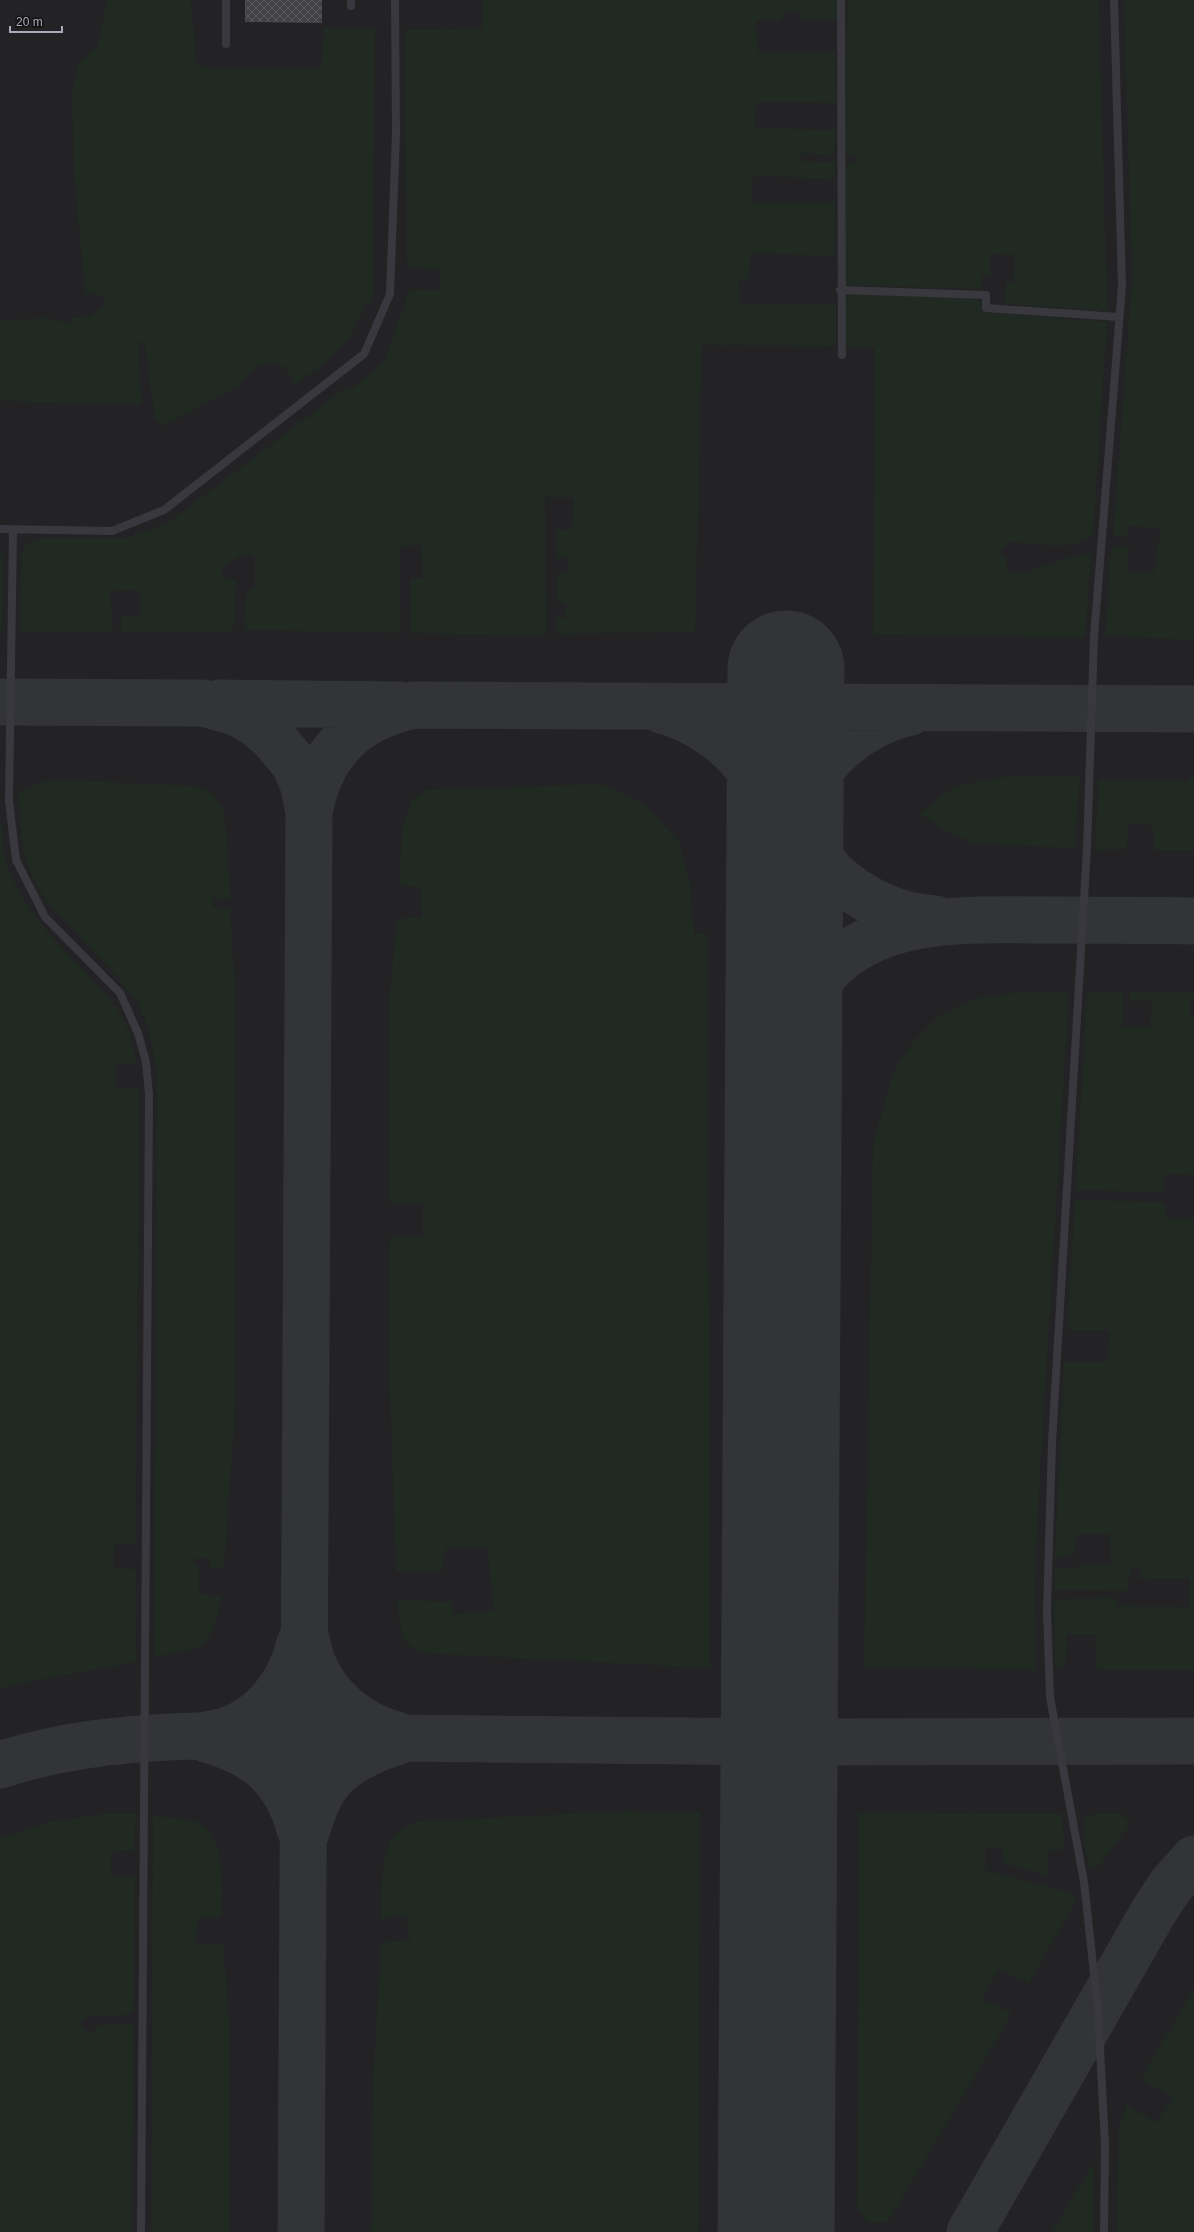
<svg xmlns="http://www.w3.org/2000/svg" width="1194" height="2232" viewBox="0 0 1194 2232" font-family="Arial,sans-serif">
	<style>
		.built { fill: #232326 }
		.green { fill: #212923 }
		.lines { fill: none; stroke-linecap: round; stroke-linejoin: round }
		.taxiway { stroke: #333438; stroke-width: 47 }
		.runway { stroke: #333438; stroke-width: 117 }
		.building { fill: url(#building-cross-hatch) }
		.lane { stroke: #38383e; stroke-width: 8 }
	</style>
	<defs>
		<pattern id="building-cross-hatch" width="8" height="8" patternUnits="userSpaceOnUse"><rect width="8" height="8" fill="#414146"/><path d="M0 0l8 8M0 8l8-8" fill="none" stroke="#5a5a5f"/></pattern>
	</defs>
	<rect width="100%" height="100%" fill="#171719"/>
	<path class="built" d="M0,0H1194V2232H0Z"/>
	<path class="green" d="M107,0H191L196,63L206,68L321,69L324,28H375L373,302L367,303L350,338L326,362L294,386L286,368L273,361L259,366L238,386L164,426L155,419L144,341L138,344L142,405L0,401V320L50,318L69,324L73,318L88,317L103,307L104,297L85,292L74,176L72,92L78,64L98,45Z
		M483,0H837V19L802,21L798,12L782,13L781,20H756L758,52H835L837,103L756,102L754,128L837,130L834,155L801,153L800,161L835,162V179L753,176L751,202L835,203L834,256L751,253L749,279L739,281L740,304H836V346L702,345L695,632L556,634L557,618L564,619L566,604L557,603L558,573H568L567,558L557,557L556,530H572L574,498L545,497L546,636L411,633L410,578H423L422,545L400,546L401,633L248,630L244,626L247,591L255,585V558L250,555L238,557L222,569V578L236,580L234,626L231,632H121V616H140V590L110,591L113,632L19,631L22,554L25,544L40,538H125L166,524L347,387L352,389L385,360L410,289L439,290L441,270L407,268L405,30L482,29Z
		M847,0H1099L1107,311L1005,304L1006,283L1014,282L1015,255L990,254V275H982L981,289L844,285L845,170L849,163H855L856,156L845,155Z
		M1124,0H1194V640L1105,636L1111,547L1129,546L1128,571L1154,572L1161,528L1128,526V537L1113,536L1132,279Z
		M849,293L974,298L981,303V312L1107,322L1093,535C1066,555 1036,540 1006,543V548L1001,549V555H1006L1007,569H1010V573H1031V570L1081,554L1091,555L1085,638L873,634L875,348L846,347L844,297Z
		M0,553L3,557L2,631H0Z
		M1003,777H1080L1075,848L976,844L949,832L919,814L955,786Z
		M1189,777H1194V850H1154V835L1149,823L1128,824L1127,849L1095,850L1099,780L1188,781Z
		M57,780L194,786L212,793L224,809L231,898L212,899L213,907L230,909L235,993L234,1427L224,1567H210L209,1558H195V1564L199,1565V1593L221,1597C211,1651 205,1647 154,1657L157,1078L149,1029L137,1001L116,975L48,903L33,879L23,851L18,792L40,783Z
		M570,785H605L645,805L679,842L690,884L694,934H708L710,1668L419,1653L404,1640L399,1620L398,1600L451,1602L453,1615L494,1610L487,1548H446L442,1571H396L389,1362L390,1236H423V1204L389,1203V1002L397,919L422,917L421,888L399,885L402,829L412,800L426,790Z
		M0,810C2,829 3,858 11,876C21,896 33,915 48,932C82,974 131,1004 136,1063L116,1064L117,1088H139L136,1544L114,1543L113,1568L136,1569V1662L21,1683L0,1689Z
		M1069,992L1039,1491L1035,1586L1036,1670L864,1667L873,1144L893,1073L913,1042L939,1016L971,1000L1011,993Z
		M1087,992H1123L1122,1027H1150L1152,1001H1130L1129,992H1194V1000H1190V1016H1194V1175L1165,1174L1164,1192L1076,1190Z
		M1075,1200L1164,1202L1165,1203L1166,1218L1194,1219V1670H1098L1096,1666L1095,1634H1067L1065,1668H1058L1055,1664L1054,1602L1056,1599L1116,1598L1117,1606L1190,1607V1578L1140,1579V1568L1130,1569L1128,1591L1054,1590L1055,1568L1077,1567L1088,1563L1111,1564L1110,1534H1076L1074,1555L1061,1558L1055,1556L1064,1362H1108L1109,1330H1067Z
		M628,1811L700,1812L698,2232H371L373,2085L381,1943L410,1940L406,1916L381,1918C384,1881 375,1827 423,1821Z
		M859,1813L1062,1814L1065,1849L1047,1850L1048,1876L1003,1863L1002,1848H985V1870L1072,1893L1075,1902L1029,1984L999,1970L982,1999L1012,2013L888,2222L868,2223L857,2208Z
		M103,1814H136L134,1850L111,1851V1877H135L134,2009L127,2015L93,2017L90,2015L80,2023L89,2034L99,2025L131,2023L134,2027L132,2232H0V1838L50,1822Z
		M1094,1814H1121L1131,1823L1098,1867H1090C1085,1852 1081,1832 1085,1817Z
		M153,1816C166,1818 184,1817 196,1822C228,1835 221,1888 222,1917H198L196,1945H223L230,2029L229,2232H151Z
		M1194,1990V2232H1117L1119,2127L1127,2105L1156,2123L1173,2098L1141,2078Z
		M1094,2162L1093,2232H1052Z"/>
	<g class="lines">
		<path class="taxiway" d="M0,702L203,703L238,713L255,723L272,737L294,763L304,786L309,813
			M219,703L399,705
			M661,710C691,718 717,734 739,757L832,873C862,900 895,917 936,919
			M784,1018C785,978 787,939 788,899C789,876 787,852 792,830C805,772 853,725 910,712
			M783,1227C784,1188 785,1149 786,1110C787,1084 786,1056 794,1030C833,914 941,919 1042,920C1092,920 1143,920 1194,921
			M307,1642C314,1687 353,1724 397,1735
			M211,1734C258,1727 290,1687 300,1643
			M209,1740C258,1753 287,1780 300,1829
			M0,1765C64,1744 129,1738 195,1736L779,1742L1194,1741
			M307,1830C312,1812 319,1792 332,1778C347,1761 377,1747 399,1741
			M301,2232L309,813C320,752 354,718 414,705L1194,709
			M970,2232L1154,1911L1171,1885L1194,1859"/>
		<path class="runway" d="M776,2232L786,669"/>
	</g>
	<path class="building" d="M245,0H322V23L245,22Z"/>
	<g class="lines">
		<path class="lane" d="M351,0V6
			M841,0L842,355
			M226,44V0
			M840,290L986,295V308L1119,317
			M0,529L112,531L164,510L364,354L390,294L396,133L395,0
			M13,530L9,801L16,860L45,917L120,993L138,1033L146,1062L149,1095L141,2232
			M1104,2232L1105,2144L1098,2010L1084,1882L1050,1697L1047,1610L1052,1442L1087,848L1094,637L1122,286L1114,0"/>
	</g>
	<path d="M10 26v6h52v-6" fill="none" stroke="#a9acb8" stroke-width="2"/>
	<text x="16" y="26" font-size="12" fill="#a9acb8" stroke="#121214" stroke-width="3" paint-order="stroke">20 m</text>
</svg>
